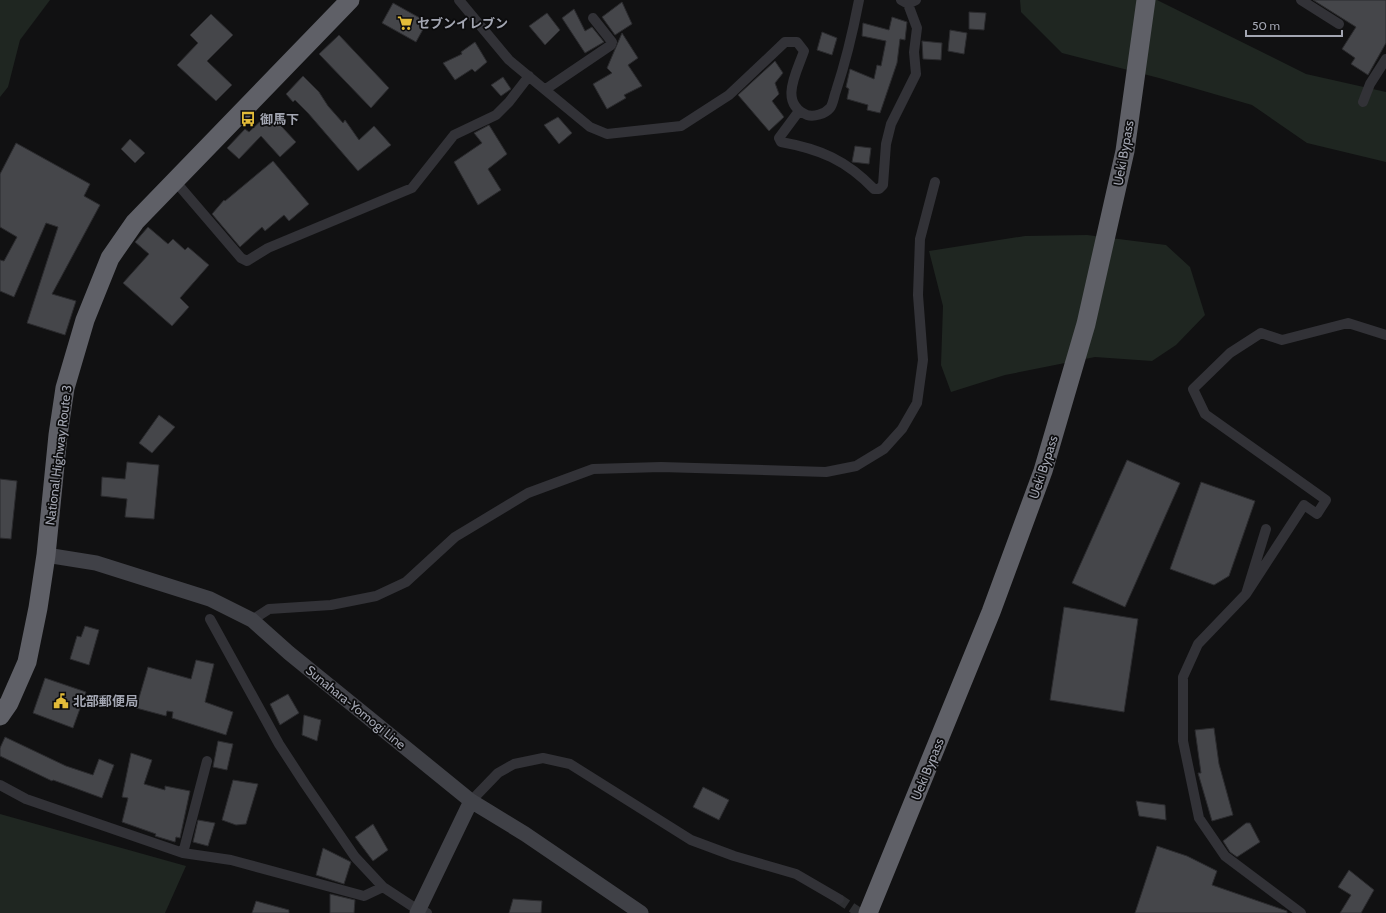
<svg xmlns="http://www.w3.org/2000/svg" width="1386" height="913" viewBox="0 0 1386 913" font-family="Cabin,'Noto Sans JP',sans-serif">
	<style>
		.green { fill: #1f2621 }
		.building { fill: #45464a; stroke: #2b2b2e }
		.lines { fill: none; stroke-linecap: round; stroke-linejoin: round }
		.street-tunnel { stroke: #2e2f32; stroke-width: 10; stroke-dasharray: 10 5; stroke-linecap: butt }
		.street { stroke: #323237; stroke-width: 10 }
		.secondary { stroke: #404147; stroke-width: 15 }
		.highway { stroke: #5f6067; stroke-width: 19 }
		.labels { text-anchor: middle; stroke-width: 3.5; stroke-linejoin: round; paint-order: stroke }
		.poi-label { font-size: 13px; font-weight: bold; fill: #a3a6b2; stroke: #0c0c0d; text-anchor: start }
		.street-label { font-size: 13px; fill: #a3a6b2; stroke: #0c0c0d }
	</style>
	<rect width="100%" height="100%" fill="#111112"/>
	<path class="green" d="M0,0H50L20,40L8,87L0,97Z
		M1020,0H1157L1306,74L1386,92V162L1307,143L1252,105L1159,78L1062,53L1021,12Z
		M1087,235L1166,245L1190,267L1205,315L1176,345L1152,361L1095,357L1005,375L951,392L941,365L943,306L929,251L1025,236Z
		M0,814L186,866L165,913H0Z"/>
	<path class="building" d="M1313,0H1386V43L1368,75L1351,64L1355,58L1342,49L1356,27Z
		M622,2L632,24L615,35L602,17Z
		M393,3L427,22L416,42L382,23Z
		M574,9L585,31L592,27L604,42L585,53L562,18Z
		M969,12L986,13L984,30L969,29Z
		M547,13L560,30L545,45L529,26Z
		M211,14L233,35L207,61L232,85L216,101L177,65L198,43L190,35Z
		M892,17L907,22L905,40L900,39L897,63L880,113L867,110L868,105L847,99L849,89L846,87L850,69L874,79L877,65L881,66L886,41L862,36L863,23L889,30Z
		M950,30L967,33L964,54L948,51Z
		M822,32L837,38L832,55L817,50Z
		M622,33L638,58L628,65L642,86L624,95L626,98L607,109L593,84L612,73L607,68Z
		M339,35L389,88L371,108L319,54Z
		M922,41L942,43L941,60L923,59Z
		M475,42L487,62L475,72L472,69L455,80L443,63L462,54L461,52Z
		M775,61L783,73L775,83L779,94L772,101L784,117L769,131L738,95Z
		M303,76L319,92L328,106L343,123L345,120L359,140L374,126L391,145L358,171L308,113L295,100L293,102L286,94Z
		M503,77L511,89L501,96L491,85Z
		M269,113L296,142L280,157L261,136L239,159L227,148L245,129L249,132Z
		M558,117L572,133L559,144L544,125Z
		M489,125L507,154L488,169L501,190L478,205L454,162L482,143L474,133Z
		M130,139L145,153L135,163L121,149Z
		M16,143L90,184L84,196L100,205L52,294L76,301L65,335L27,323L58,227L46,223L14,297L0,291V260L4,261L17,237L0,227V174Z
		M855,146L871,148L869,164L852,162Z
		M273,161L309,204L289,221L284,215L265,231L262,227L240,247L212,214L224,200L225,201Z
		M148,227L168,244L173,239L185,250L188,247L209,265L180,298L189,307L172,326L123,283L149,254L135,242Z
		M159,415L175,427L152,453L139,443Z
		M1127,460L1180,483L1125,607L1072,583Z
		M127,462L159,465L154,519L125,517L127,499L101,496L102,477L125,479Z
		M0,479L17,481L11,539L0,538Z
		M1201,482L1255,501L1229,576L1214,585L1170,569Z
		M1064,607L1138,619L1124,712L1050,700Z
		M85,626L99,630L89,665L70,659L77,636L81,637Z
		M196,660L214,664L205,702L233,712L226,735L172,718L173,712L167,711L166,716L136,708L148,667L191,679Z
		M45,678L86,692L73,728L33,713Z
		M288,694L299,713L280,725L270,704Z
		M304,715L321,720L317,741L302,735Z
		M1214,728L1219,764L1233,815L1212,821L1198,773H1201L1195,730Z
		M5,737L66,766L93,775L99,759L114,765L102,798L53,780L52,781L0,756V748Z
		M218,741L233,744L227,770L213,767Z
		M131,753L152,760L144,784L165,790V786L190,791L180,838L176,837L175,842L155,836L156,834L122,822L128,798L122,797Z
		M233,780L258,784L246,824L236,825L222,820Z
		M703,787L729,800L719,820L693,807Z
		M1136,801L1165,805L1166,820L1139,816Z
		M198,820L215,823L208,846L193,842Z
		M1246,823H1250L1260,842L1237,857L1230,852L1223,841Z
		M373,824L388,850L373,861L355,837Z
		M1157,846L1187,856L1217,871L1212,885L1287,911V913H1135Z
		M323,848L351,862L344,884L316,875Z
		M1349,870L1374,890L1361,913H1340L1351,895L1338,887Z
		M330,894L355,900L354,913H330Z
		M513,899L542,901L541,913H509Z
		M256,901L289,910V913H252Z"/>
	<g class="lines">
		<path class="street-tunnel" d="M839,899L860,913"/>
		<path class="street" d="M459,0L509,60L590,127L607,134L681,126L729,95L785,42H797L804,51C797,72 778,103 807,115C814,117 825,114 830,108C833,105 834,96 836,91C846,61 853,31 859,0
			M901,0L908,4L916,0
			M1301,0L1339,24
			M546,89L611,45L612,42L593,18
			M1363,102L1370,84L1386,59
			M799,111L779,138L781,142C820,149 846,160 874,189H879L883,185L886,144L891,124L916,74L914,52L917,28L908,4
			M175,181L241,258L247,261L268,248L412,188L454,135L496,115L509,102L529,76
			M1266,529L1246,594L1198,644L1183,677V741L1199,818L1225,856L1301,913
			M1246,594L1304,505L1317,514L1326,500L1205,414L1193,389L1230,353L1261,333L1282,340L1348,323L1386,335
			M210,619L279,744L305,784L355,857L383,887
			M252,620L269,609L331,605L376,596L406,582L455,537L528,493L593,469L661,467L826,472L856,466L884,449L902,429L917,403L923,360L918,295L920,239L935,182
			M0,785L26,799L183,853L231,860L364,896L383,887L418,910L427,913
			M471,801L498,773L514,764L543,758L570,764L691,840L734,856L796,874L839,899
			M183,853L207,761"/>
		<path class="secondary" d="M46,555L96,563L210,599L252,620L289,653L471,801L525,834L641,913
			M417,913L471,801"/>
		<path class="highway" d="M0,716L9,703L27,662L38,608L46,555L58,435L65,388L85,320L110,258L135,222L350,0
			M868,913L991,612L1043,471L1086,324L1125,151L1146,0"/>
	</g>
	<defs>
		<g id="supermarket-bare" transform="scale(1.2)"><path d="M-6-5.5h2.5l.6 2H6L4.5 2H-2.5L-4.4-4H-6ZM-1.5 3.2a1.3 1.3 0 1 0 .1 0ZM3 3.2a1.3 1.3 0 1 0 .1 0Z" fill="#e2bb39" stroke="#0c0c0d" stroke-width="2.5" paint-order="stroke"/></g>
		<g id="bus-bare" transform="scale(1.2)"><path d="M-5-6H5V4H4V6H2V4H-2V6H-4V4H-5ZM-3.5-4V0h7V-4ZM-3.5 1.2v1.5H-2V1.2ZM2 1.2v1.5H3.5V1.2Z" fill="#e2bb39" stroke="#0c0c0d" stroke-width="2.5" paint-order="stroke"/></g>
		<g id="civic-bare" transform="scale(1.2)"><path d="M-.6-6.5H3V-4.5H.6V-3L4-1V1h2V6H-6V1h2V-1L-.6-3ZM-1.2 2.5V6h2.4V2.5Z" fill="#e2bb39" stroke="#0c0c0d" stroke-width="2.5" paint-order="stroke"/></g>
	</defs>
	<g fill-rule="evenodd">
		<use href="#supermarket-bare" x="405" y="23"/>
		<use href="#bus-bare" x="248" y="119"/>
		<use href="#civic-bare" x="61" y="701"/>
	</g>
	<g class="labels">
		<g class="poi-label">
			<text x="417" y="28">セブンイレブン</text>
			<text x="260" y="124">御馬下</text>
			<text x="73" y="706">北部郵便局</text>
		</g>
		<g class="street-label">
			<text transform="translate(1123 153) rotate(-80)" y="5">Ueki Bypass</text>
			<text transform="translate(58 455) rotate(-83)" y="5">National Highway Route 3</text>
			<text transform="translate(1043 467) rotate(-72)" y="5">Ueki Bypass</text>
			<text transform="translate(356 707) rotate(39)" y="5">Sunahara-Yomogi Line</text>
			<text transform="translate(927 769) rotate(-68)" y="5">Ueki Bypass</text>
		</g>
	</g>
	<path d="M1246 30v6h96v-6" fill="none" stroke="#a3a6b2" stroke-width="2"/>
	<text x="1252" y="30" font-size="12" fill="#a3a6b2" stroke="#0c0c0d" stroke-width="3" paint-order="stroke">50 m</text>
</svg>
